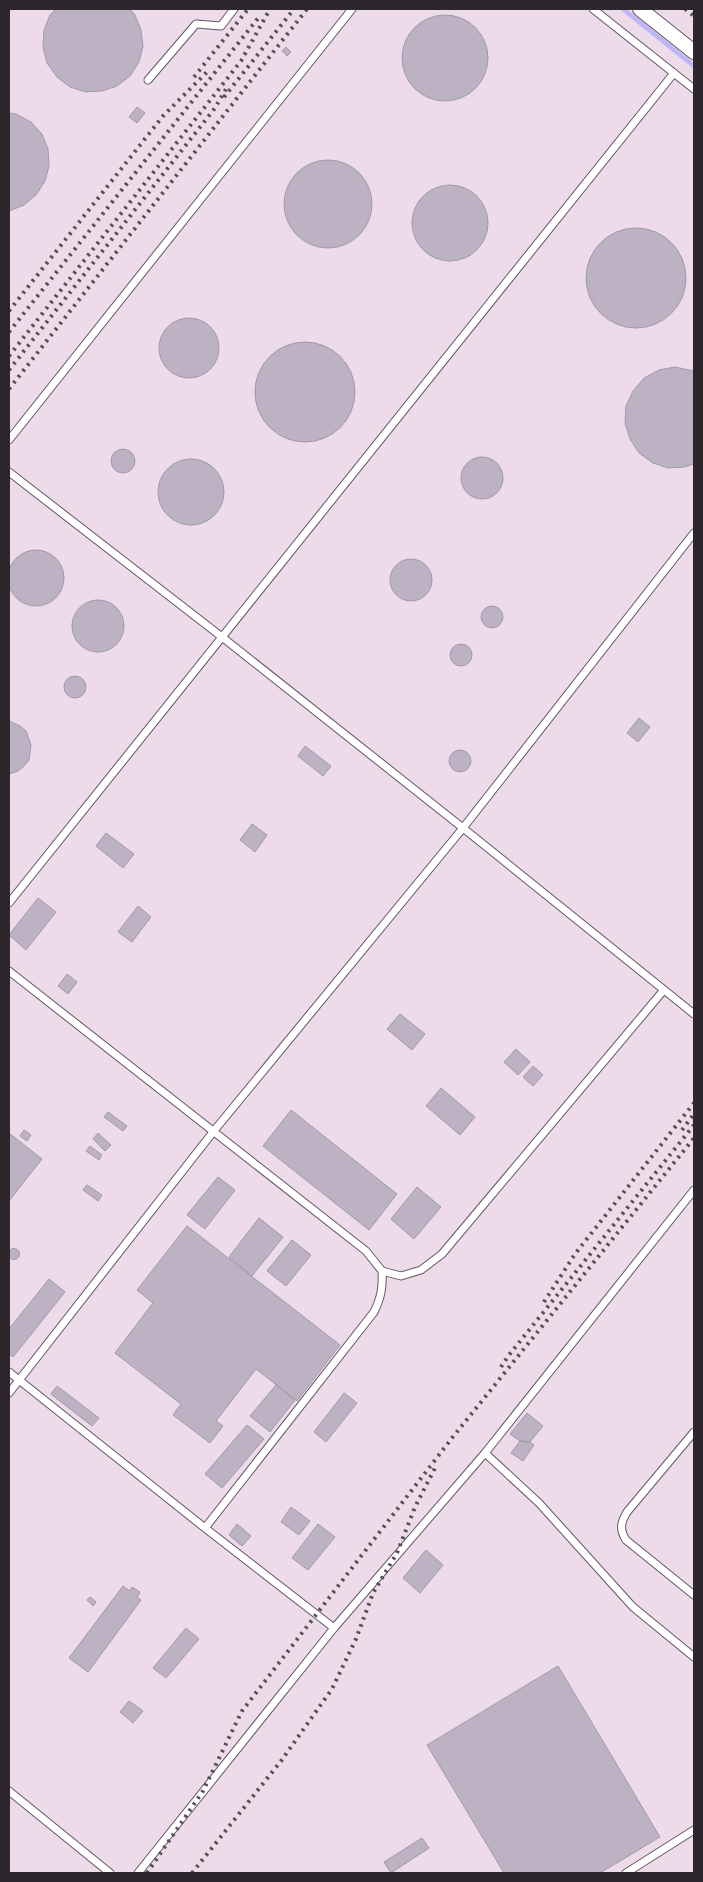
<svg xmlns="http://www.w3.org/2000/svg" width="703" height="1882" viewBox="0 0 703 1882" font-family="'Fira Sans',sans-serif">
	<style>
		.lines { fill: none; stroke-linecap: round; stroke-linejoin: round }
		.stream { stroke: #bcb5f7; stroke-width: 4.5 }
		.building { fill: #bcb2c4; stroke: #a298aa }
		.service-casing { stroke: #655662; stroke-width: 9 }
		.minor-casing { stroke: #655662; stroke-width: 16 }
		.service { stroke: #fff; stroke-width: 7 }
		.minor { stroke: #fff; stroke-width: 14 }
		.rail { stroke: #584e56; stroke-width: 4; stroke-dasharray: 2.5 5; stroke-linecap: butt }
	</style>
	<rect width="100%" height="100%" fill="#eddbea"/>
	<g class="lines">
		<path class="stream" d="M623,9L694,66"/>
	</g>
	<path class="building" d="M56,9H130L135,15L141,30L143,46L139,62L130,76L117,86L102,91L86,92L70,87L57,77L47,63L43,47L44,30L50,15Z
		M402 58a43 43 0 1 1 86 0a43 43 0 1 1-86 0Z
		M286,47L291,52L287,56L282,51Z
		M137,107L145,113L137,123L129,117Z
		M9,113L16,114L31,122L42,134L48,149L49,166L45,181L36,195L24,205L9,211Z
		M284 204a44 44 0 1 1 88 0a44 44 0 1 1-88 0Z
		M412 223a38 38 0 1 1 76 0a38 38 0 1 1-76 0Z
		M586 278a50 50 0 1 1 100 0a50 50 0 1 1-100 0Z
		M159 348a30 30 0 1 1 60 0a30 30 0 1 1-60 0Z
		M255 392a50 50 0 1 1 100 0a50 50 0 1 1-100 0Z
		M675,367L694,371V464L684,467L668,468L653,463L639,453L630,439L625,423L626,406L633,391L644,378L659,370Z
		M111 461a12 12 0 1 1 24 0a12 12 0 1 1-24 0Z
		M461 478a21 21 0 1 1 42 0a21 21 0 1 1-42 0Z
		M158 492a33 33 0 1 1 66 0a33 33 0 1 1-66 0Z
		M8 578a28 28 0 1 1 56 0a28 28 0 1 1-56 0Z
		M390 580a21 21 0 1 1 42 0a21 21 0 1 1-42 0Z
		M72 626a26 26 0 1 1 52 0a26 26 0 1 1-52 0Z
		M481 617a11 11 0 1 1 22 0a11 11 0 1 1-22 0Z
		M450 655a11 11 0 1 1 22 0a11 11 0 1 1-22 0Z
		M64 687a11 11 0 1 1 22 0a11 11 0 1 1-22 0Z
		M639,718L650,727L638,742L627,733Z
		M9,721L20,726L26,731L31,745L29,760L24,766L18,771L9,774Z
		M305,746L331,766L323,776L298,756Z
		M449 761a11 11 0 1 1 22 0a11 11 0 1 1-22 0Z
		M252,824L267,835L255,852L240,840Z
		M106,833L134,854L123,868L96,846Z
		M38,898L56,912L26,950L9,935Z
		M138,906L151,917L132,942L118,932Z
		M67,974L77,982L68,994L58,986Z
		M400,1014L425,1034L412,1050L387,1029Z
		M516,1049L530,1062L518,1075L504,1062Z
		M533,1066L543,1075L533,1086L523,1077Z
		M441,1088L475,1117L460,1135L426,1106Z
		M291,1110L397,1194L369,1230L263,1146Z
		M108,1112L127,1126L123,1131L104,1117Z
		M24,1130L31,1135L27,1141L20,1136Z
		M9,1133L42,1159L9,1201Z
		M98,1133L111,1145L105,1151L93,1139Z
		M90,1146L102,1155L99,1160L86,1151Z
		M218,1177L235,1190L205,1229L187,1215Z
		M87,1185L102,1195L98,1201L83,1190Z
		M417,1187L441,1207L414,1239L391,1219Z
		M259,1218L283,1237L252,1276L229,1257Z
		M187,1226L340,1345L297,1401L256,1369L216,1421L223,1426L210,1443L173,1415L181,1404L115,1353L153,1303L137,1290Z
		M292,1240L311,1255L286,1286L267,1271Z
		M8.5 1254a5.5 5.5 0 1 1 11 0a5.5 5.5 0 1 1-11 0Z
		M49,1279L65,1292L13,1357L9,1354V1329Z
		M276,1385L295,1400L270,1432L250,1416Z
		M57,1386L99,1418L92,1426L51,1394Z
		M344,1393L357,1403L326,1442L314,1432Z
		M527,1413L543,1426L530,1442L520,1441L510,1434Z
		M247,1425L264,1439L222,1488L205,1474Z
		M520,1441L530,1442L534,1445L523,1461L511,1453Z
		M291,1507L310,1521L299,1535L281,1522Z
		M237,1524L251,1536L242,1546L229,1535Z
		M318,1524L335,1537L308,1570L292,1558Z
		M426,1550L443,1565L420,1593L403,1578Z
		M123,1586L130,1591L132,1587L140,1592L137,1597L141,1600L88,1672L69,1658Z
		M90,1597L96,1602L93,1606L87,1600Z
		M186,1628L199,1639L166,1678L153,1668Z
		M558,1666L660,1837L600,1873H504L427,1745Z
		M129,1701L143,1711L133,1723L120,1712Z
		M422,1838L429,1848L391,1873L384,1862Z"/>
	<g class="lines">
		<g class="service-casing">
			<path id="service" d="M593,9L694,89
				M148,80L196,24L221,26L234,9
				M9,440L352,9
				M9,472L222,637L463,828L694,1014
				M9,903L674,73
				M9,971L366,1251L382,1271L401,1276L421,1270L442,1254L663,991
				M9,1372L205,1528L334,1628
				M9,1393L213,1132L463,828L694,533
				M694,1432L627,1512C621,1522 619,1529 626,1540L694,1595
				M485,1453L539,1503L633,1607L694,1657
				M205,1528L374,1312C381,1298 383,1287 382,1271
				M9,1791L110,1873
				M138,1873L334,1628L485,1453L694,1190
				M626,1873L694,1830"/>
		</g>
		<g class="minor-casing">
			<path id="minor" d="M640,9L694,52"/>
		</g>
		<use href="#service" class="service"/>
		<use href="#minor" class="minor"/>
		<path class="rail" d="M685,9L694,16
			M194,77L248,9
			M224,97L294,9
			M9,311L163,116L210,69
			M9,332L259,17
			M9,356L241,61L270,9
			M9,370L215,108L226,89
			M9,389L307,9
			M682,1130L694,1114
			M544,1302L575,1254L694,1103
			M501,1367L509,1355L694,1125
			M147,1873L203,1791L242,1711L452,1438L694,1138
			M192,1873L281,1761L332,1689L356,1639L373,1593L397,1553L415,1507L436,1466"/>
	</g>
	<rect width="703" height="1882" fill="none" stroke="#2d262c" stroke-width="20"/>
</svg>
